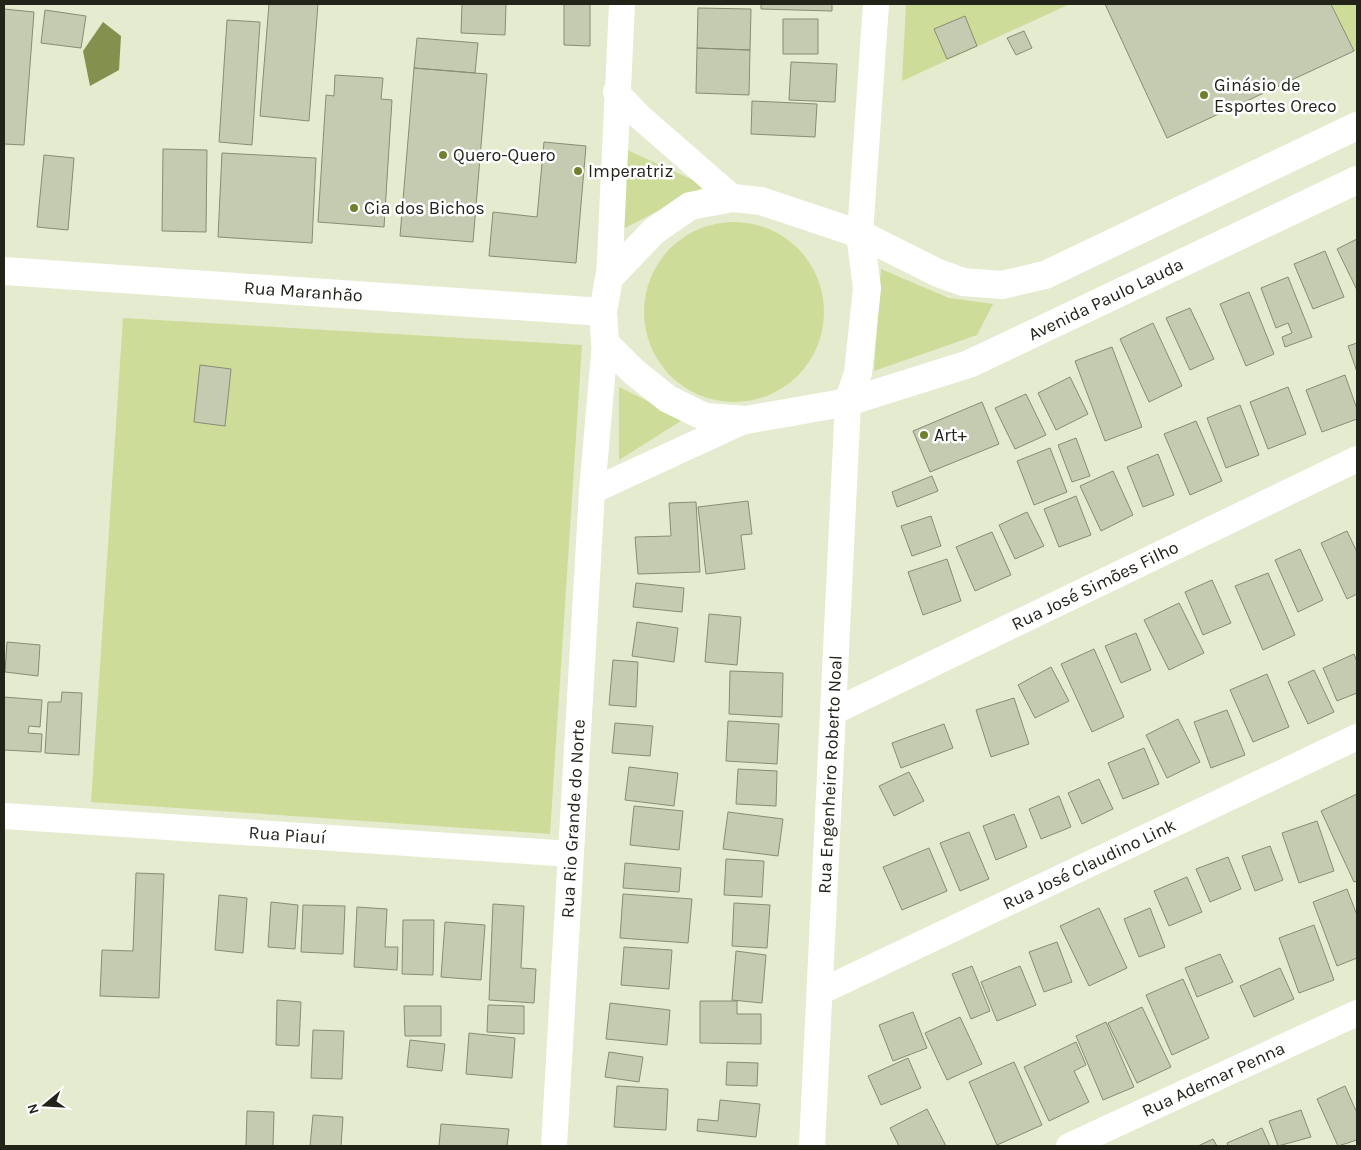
<svg xmlns="http://www.w3.org/2000/svg" width="1361" height="1150" viewBox="0 0 1361 1150" font-family="Karla,sans-serif">
	<style>
		.green { fill: #cddc99 }
		.water { fill: #84914e }
		.building { fill: #c4cbb0; stroke: #868d73 }
		.lines { fill: none; stroke-linecap: round; stroke-linejoin: round }
		.minor { stroke: #fff; stroke-width: 26 }
		.secondary { stroke: #fff; stroke-width: 28 }
		.poi-dot { fill: #71802e; stroke: #fff; stroke-width: 2 }
		.labels { text-anchor: middle; stroke-width: 5; stroke-linejoin: round; paint-order: stroke }
		.poi-label { font-size: 18px; fill: #22241a; stroke: #fff; text-anchor: start }
		.street-label { font-size: 18px; fill: #22241a; stroke: #fff }
	</style>
	<rect width="100%" height="100%" fill="#e4ebcf"/>
	<path class="green" d="M906,4H1070L902,81Z
		M1332,4H1357V50L1354,51Z
		M627,150L706,186L621,230Z
		M644 312a90 90 0 1 1 180 0a90 90 0 1 1-180 0Z
		M881,269L949,298L993,304L977,335L874,371Z
		M123,318L582,345L550,834L91,802Z
		M619,387L684,419L619,460Z"/>
	<path class="water" d="M103,22L121,36L119,70L90,86L83,51Z"/>
	<path class="building" d="M269,4H318L309,121L260,116Z
		M462,4H506L505,35L461,33Z
		M564,4H590V46L564,45Z
		M761,4H832V11L761,9Z
		M1105,4H1331L1354,51L1167,138Z
		M698,8L751,9L750,50L697,48Z
		M4,9L34,12L24,145L4,144Z
		M45,10L86,16L81,48L41,43Z
		M965,16L977,46L947,59L934,29Z
		M783,19H818V54H783Z
		M227,20L260,22L252,145L219,142Z
		M1024,31L1032,48L1016,55L1007,38Z
		M417,38L478,43L475,73L414,68Z
		M697,48L750,50L749,95L696,93Z
		M791,62L837,64L835,102L789,100Z
		M414,68L487,74L473,242L400,236Z
		M335,75L383,78L381,99L392,100L384,227L318,222L326,95L334,96Z
		M752,101L817,104L815,137L751,134Z
		M544,142L586,146L576,263L489,256L493,212L537,217Z
		M163,149L207,150L206,232L162,231Z
		M222,153L316,158L312,243L218,237Z
		M44,155L74,158L68,230L37,227Z
		M1357,239V290L1337,249Z
		M1325,251L1344,297L1313,309L1294,264Z
		M1288,277L1312,337L1285,347L1282,337L1292,333L1288,323L1276,328L1261,288Z
		M1249,292L1274,354L1246,366L1220,304Z
		M1190,308L1214,359L1190,370L1166,318Z
		M1153,323L1182,386L1149,402L1120,339Z
		M1357,343V372L1348,346Z
		M1112,347L1142,427L1105,441L1075,361Z
		M200,365L231,369L225,426L194,422Z
		M1345,375L1357,409V419L1322,432L1306,390Z
		M1070,377L1088,414L1056,430L1038,393Z
		M1288,387L1306,434L1268,449L1250,402Z
		M1026,394L1046,435L1015,449L995,408Z
		M982,402L999,444L930,472L913,431Z
		M1240,405L1259,455L1226,468L1207,418Z
		M1196,421L1222,481L1190,495L1164,434Z
		M1076,438L1090,476L1072,482L1058,445Z
		M1050,448L1067,492L1034,505L1017,461Z
		M1158,454L1174,495L1143,507L1127,467Z
		M1113,471L1133,515L1101,531L1080,486Z
		M932,476L938,491L897,507L892,492Z
		M1076,496L1091,535L1059,547L1044,509Z
		M748,501L752,534L741,535L745,569L706,574L698,507Z
		M696,502L700,572L638,574L635,537L671,536L669,503Z
		M1027,512L1044,546L1015,559L999,525Z
		M931,516L941,546L912,556L901,526Z
		M1347,531L1357,552V594L1347,599L1321,543Z
		M992,532L1011,575L975,591L956,547Z
		M1300,549L1323,600L1298,612L1275,560Z
		M947,559L961,601L923,615L908,572Z
		M1268,573L1295,635L1263,650L1235,586Z
		M1212,580L1231,623L1203,635L1185,592Z
		M636,583L684,588L682,612L633,607Z
		M1179,603L1204,653L1169,670L1144,620Z
		M709,614L741,617L737,665L705,662Z
		M637,622L678,628L674,662L632,656Z
		M1136,633L1151,670L1121,683L1105,646Z
		M7,642L40,645L38,676L5,672Z
		M1094,649L1124,717L1092,732L1061,664Z
		M1354,654L1357,662V693L1337,701L1323,668Z
		M613,660L638,662L636,707L609,705Z
		M1051,667L1069,701L1035,718L1018,685Z
		M1314,670L1334,712L1308,724L1288,682Z
		M730,671L783,673L782,717L729,714Z
		M1267,674L1289,727L1253,742L1230,690Z
		M62,692L82,693L79,755L45,753L48,702H61Z
		M4,697L42,700L40,727L29,726L28,733L42,734L41,752L4,750Z
		M1014,698L1029,744L991,757L976,710Z
		M1227,710L1245,755L1211,768L1194,722Z
		M1178,719L1200,762L1167,778L1146,735Z
		M728,721L779,724L777,764L726,761Z
		M615,723L653,726L650,756L612,753Z
		M944,724L953,748L901,768L892,743Z
		M1144,748L1159,784L1123,799L1108,763Z
		M629,767L678,773L674,806L625,800Z
		M738,769L777,771L776,806L736,804Z
		M909,772L924,801L894,816L879,786Z
		M1099,779L1113,809L1082,824L1068,793Z
		M1357,794V881L1354,882L1321,811Z
		M1059,796L1071,827L1041,839L1029,809Z
		M634,806L683,811L679,850L630,845Z
		M728,812L783,819L778,856L723,849Z
		M1014,814L1027,847L996,860L983,826Z
		M1317,821L1334,871L1299,883L1282,833Z
		M969,832L989,879L960,891L940,843Z
		M1270,846L1283,880L1255,891L1242,856Z
		M929,848L947,891L902,910L883,867Z
		M1228,857L1241,889L1210,902L1196,869Z
		M726,859L764,861L762,897L724,895Z
		M625,863L681,868L679,892L623,888Z
		M136,873L164,874L159,998L100,996L102,950L133,951Z
		M1187,877L1202,912L1169,926L1154,891Z
		M1347,889L1357,915V958L1337,966L1313,902Z
		M623,894L692,899L688,943L620,938Z
		M219,895L247,898L243,953L215,950Z
		M271,902L298,905L295,949L268,947Z
		M734,903L770,905L767,948L732,946Z
		M493,904L524,906L521,968L536,969L534,1003L489,1000Z
		M303,905L345,906L343,954L301,952Z
		M357,907L387,909L385,947H398L397,970L354,967Z
		M1099,908L1127,968L1089,986L1060,926Z
		M1150,908L1165,947L1139,957L1124,919Z
		M403,920H434L433,975L402,974Z
		M445,922L485,925L481,980L441,977Z
		M1314,925L1334,980L1299,993L1279,938Z
		M1057,942L1072,982L1044,992L1029,952Z
		M624,947L672,950L669,989L621,985Z
		M736,951L766,955L762,1003L732,1000Z
		M1220,954L1233,982L1197,997L1185,968Z
		M972,966L990,1011L971,1019L952,974Z
		M1020,966L1036,1005L997,1021L981,982Z
		M1280,968L1294,999L1254,1017L1240,986Z
		M1183,979L1209,1038L1172,1055L1146,995Z
		M277,1000L301,1002L299,1046L276,1045Z
		M700,1001H737V1014H761V1044L700,1043Z
		M610,1003L670,1010L667,1045L606,1039Z
		M488,1005L524,1006V1034L487,1032Z
		M404,1006H441V1036H405Z
		M1142,1007L1171,1067L1137,1083L1108,1023Z
		M913,1012L927,1048L893,1061L879,1025Z
		M960,1017L982,1064L947,1080L925,1033Z
		M1106,1022L1134,1087L1103,1100L1076,1036Z
		M313,1030L344,1031L342,1079L311,1078Z
		M469,1033L515,1038L512,1078L466,1074Z
		M410,1040L445,1044L442,1071L407,1067Z
		M1076,1042L1086,1065L1074,1071L1089,1102L1049,1121L1024,1067Z
		M609,1052L643,1057L639,1082L605,1077Z
		M908,1058L921,1088L881,1105L868,1076Z
		M727,1062L758,1063L757,1086L726,1085Z
		M1014,1062L1042,1125L997,1145L969,1082Z
		M617,1086L668,1089L666,1130L614,1127Z
		M1345,1086L1357,1113V1140L1338,1146L1317,1099Z
		M720,1100L760,1104L756,1137L697,1131L698,1119L718,1121Z
		M927,1109L946,1146H899L890,1128Z
		M1301,1110L1311,1137L1278,1146L1269,1121Z
		M247,1111L274,1112L273,1146H246Z
		M313,1115L343,1117L341,1146H310Z
		M441,1124L509,1129L507,1146H439Z
		M1262,1128L1270,1146H1228L1227,1143Z
		M1213,1139L1217,1146H1198Z"/>
	<g class="lines">
		<g class="minor">
			<path d="M616,92L640,117L733,198"/>
			<path d="M860,234L876,4"/>
			<path d="M609,278L622,4"/>
			<path d="M592,491L746,420"/>
			<path id="s1" d="M833,712L1357,459"/>
			<path id="s2" d="M4,816L571,854"/>
			<path id="s3" d="M820,992L1357,737"/>
			<path id="s4" d="M554,1146L592,491L605,343"/>
			<path id="s5" d="M812,1146L848,402"/>
			<path id="s6" d="M1069,1146L1357,1013"/>
		</g>
		<g class="secondary">
			<path id="s7" d="M1357,126L1045,275L1002,285L963,282L938,273L860,234L761,201L733,198L690,206L654,231L609,278L603,312L605,343L634,372L668,399L705,417L746,420L848,402L969,364L1357,180"/>
			<path id="s8" d="M4,271L603,312"/>
			<path d="M848,402L858,373L867,288L860,234"/>
		</g>
	</g>
	<g class="poi-dot">
		<circle cx="1204" cy="95" r="5"/>
		<circle cx="443" cy="155" r="5"/>
		<circle cx="578" cy="171" r="5"/>
		<circle cx="354" cy="208" r="5"/>
		<circle cx="924" cy="435" r="5"/>
	</g>
	<g class="labels">
		<g class="poi-label">
			<text x="1214" y="91">Ginásio de<tspan x="1214" dy="21">Esportes Oreco</tspan></text>
			<text x="453" y="161">Quero-Quero</text>
			<text x="588" y="177">Imperatriz</text>
			<text x="364" y="214">Cia dos Bichos</text>
			<text x="934" y="441">Art+</text>
		</g>
		<g class="street-label">
			<text dy="6" stroke="none"><textPath href="#s8" startOffset="300">Rua Maranhão</textPath></text>
			<text dy="6" stroke="none"><textPath href="#s7" startOffset="1442">Avenida Paulo Lauda</textPath></text>
			<text dy="6" stroke="none"><textPath href="#s1" startOffset="291">Rua José Simões Filho</textPath></text>
			<text dy="6" stroke="none"><textPath href="#s5" startOffset="372">Rua Engenheiro Roberto Noal</textPath></text>
			<text dy="6" stroke="none"><textPath href="#s4" startOffset="328">Rua Rio Grande do Norte</textPath></text>
			<text dy="6" stroke="none"><textPath href="#s2" startOffset="284">Rua Piauí</textPath></text>
			<text dy="6" stroke="none"><textPath href="#s3" startOffset="298">Rua José Claudino Link</textPath></text>
			<text dy="6" stroke="none"><textPath href="#s6" startOffset="159">Rua Ademar Penna</textPath></text>
		</g>
	</g>
	<rect width="1361" height="1150" fill="none" stroke="#22241a" stroke-width="10"/>
	<g transform="translate(45 1105) rotate(252)" stroke="#ffffff" stroke-width="4" paint-order="stroke">
	<path d="M0-4L9 19L0 12L-9 19Z" fill="#22241a"/>
	<text y="-8" font-size="14" font-weight="bold" text-anchor="middle" fill="#22241a">N</text>
	</g>
</svg>
